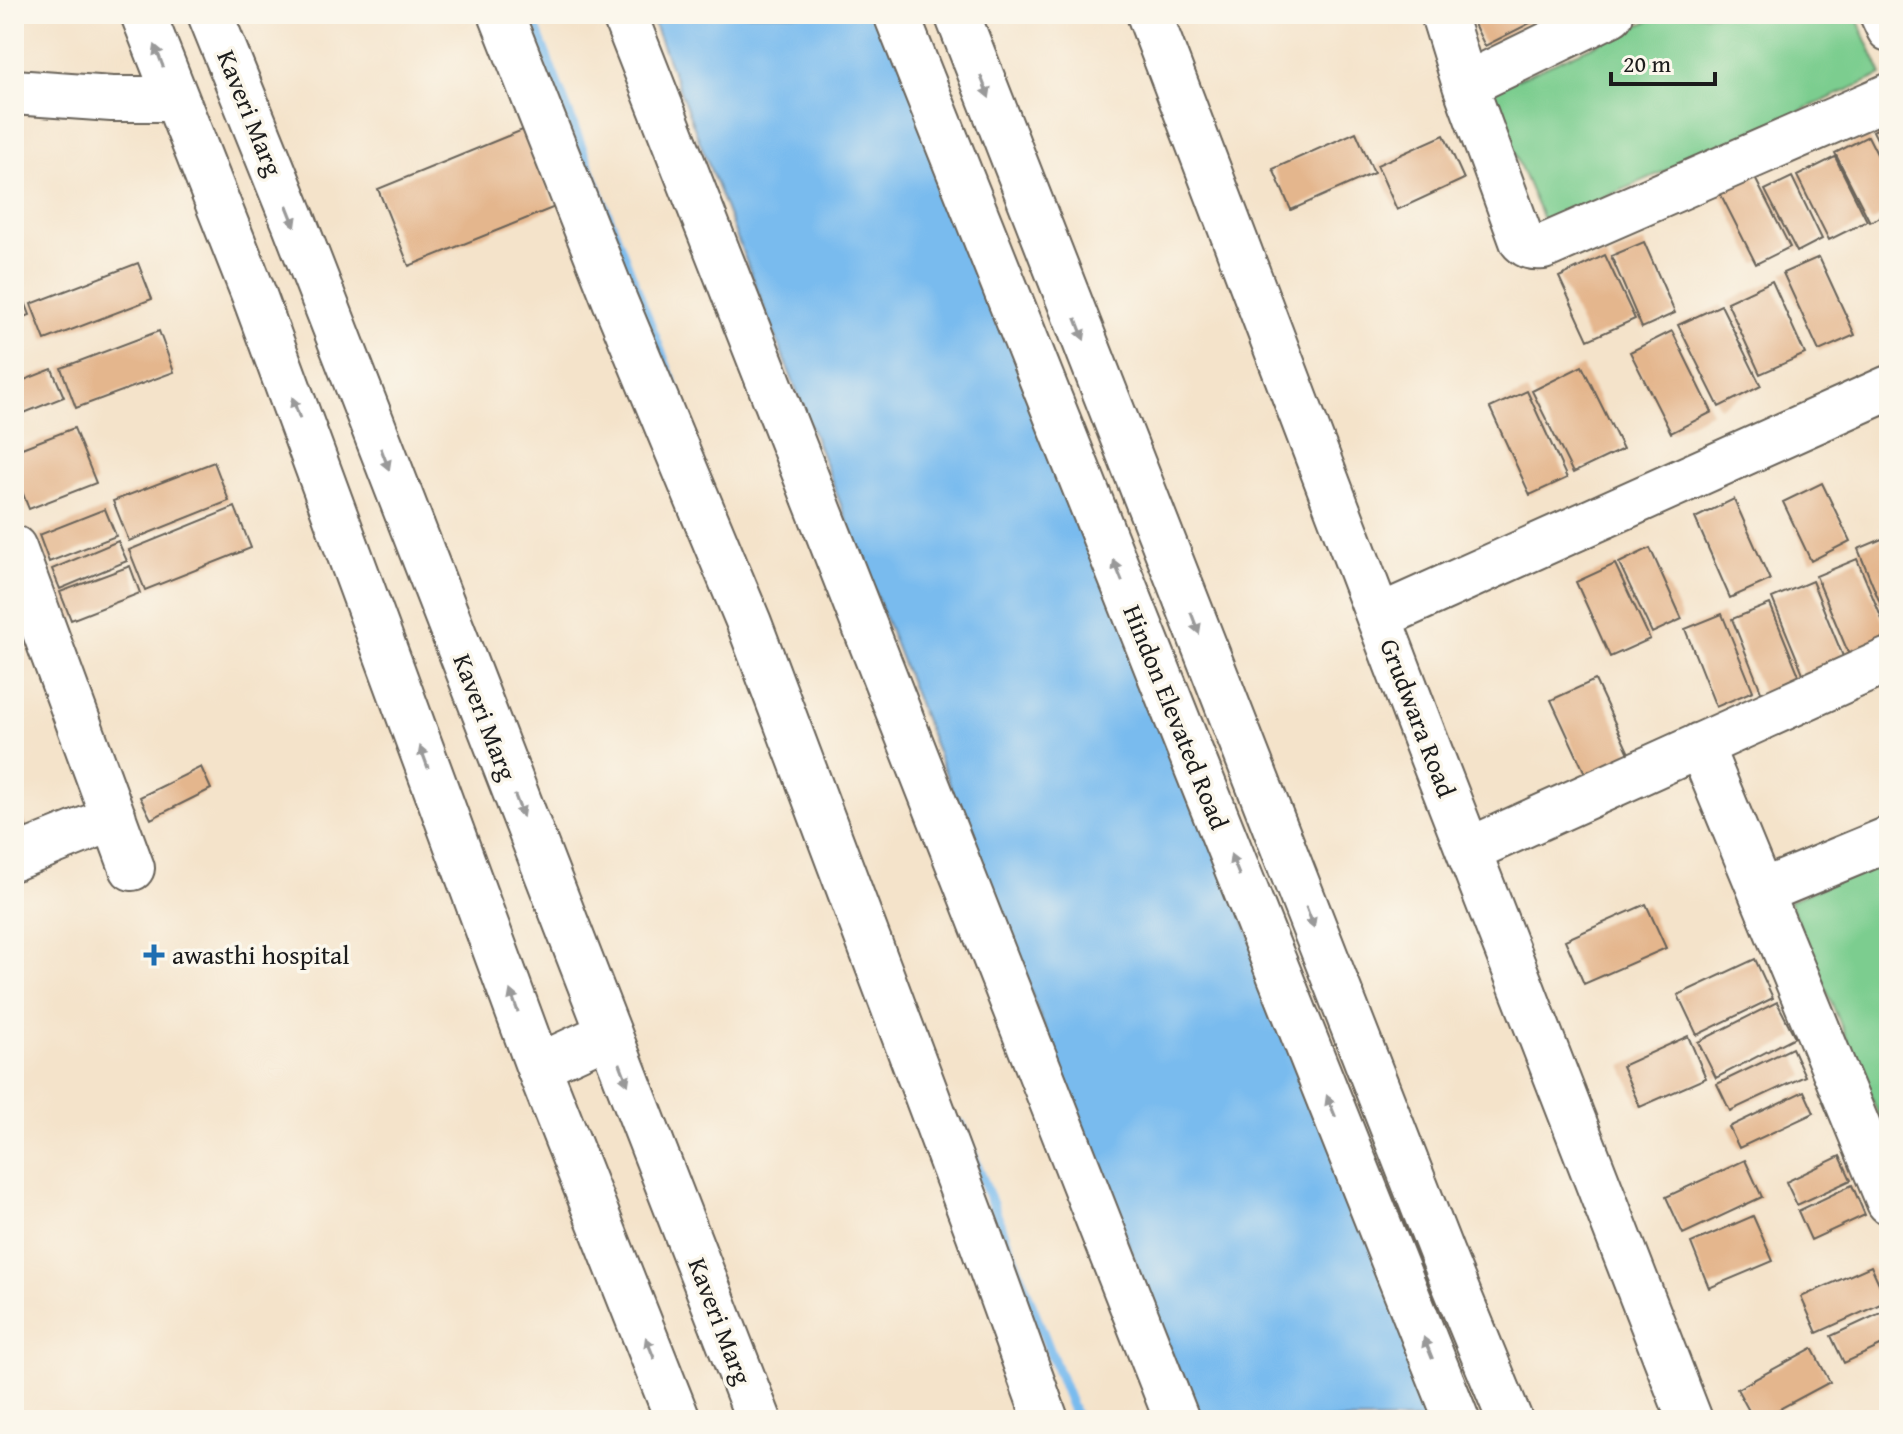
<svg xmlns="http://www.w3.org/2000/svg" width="1903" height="1434" viewBox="0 0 1903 1434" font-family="'Gentium Book Plus',serif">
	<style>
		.green { fill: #7ccd8f; stroke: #4c7456; stroke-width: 2 }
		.water { fill: #79bbee; stroke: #4a6c85; stroke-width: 2 }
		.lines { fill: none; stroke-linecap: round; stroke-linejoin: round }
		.stream { stroke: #79bbee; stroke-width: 10 }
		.building { fill: #e4b68d }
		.minor-casing { stroke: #686259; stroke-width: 48 }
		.highway-casing { stroke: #686259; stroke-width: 48 }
		.minor { stroke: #fff; stroke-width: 44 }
		.highway { stroke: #fff; stroke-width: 44 }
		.oneway { fill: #999 }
		.poi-dot { fill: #1f6fb2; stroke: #fbf7ec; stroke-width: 3 }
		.labels { text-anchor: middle; stroke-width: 7; stroke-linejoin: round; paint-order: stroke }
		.street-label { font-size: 26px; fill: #1c1c1c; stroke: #fbf7ec }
		.poi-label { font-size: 26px; fill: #1c1c1c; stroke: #fbf7ec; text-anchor: start }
	</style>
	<rect width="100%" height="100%" fill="#fbf7ec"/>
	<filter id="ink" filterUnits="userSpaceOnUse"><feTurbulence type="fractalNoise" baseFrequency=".0125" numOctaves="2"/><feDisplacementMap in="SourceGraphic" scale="16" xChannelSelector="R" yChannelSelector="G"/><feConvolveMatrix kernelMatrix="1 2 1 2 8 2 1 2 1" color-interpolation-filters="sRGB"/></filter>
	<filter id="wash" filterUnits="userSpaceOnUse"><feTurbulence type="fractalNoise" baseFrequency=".006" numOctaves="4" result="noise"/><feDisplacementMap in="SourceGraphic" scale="32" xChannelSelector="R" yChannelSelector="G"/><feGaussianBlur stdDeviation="1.8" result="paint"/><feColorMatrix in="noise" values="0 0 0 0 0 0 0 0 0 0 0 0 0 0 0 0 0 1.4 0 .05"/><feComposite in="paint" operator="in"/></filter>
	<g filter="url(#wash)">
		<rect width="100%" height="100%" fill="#f4e3ca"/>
		<path class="green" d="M1664,14H1855L1882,75L1545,224L1488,92Z
			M1889,858V1140L1789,901Z"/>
		<path class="water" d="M650,14H885L1442,1420H1197Z"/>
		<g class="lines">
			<path class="stream" d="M530,14L680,401
				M961,1124L1077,1420"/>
		</g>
		<g id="blocks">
			<path class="building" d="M1469,14H1543L1544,16L1485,46Z
				M1889,123V164L1873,131Z
				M525,129L555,207L409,266L378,189Z
				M1356,132L1374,173L1291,210L1273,169Z
				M1444,135L1464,179L1397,210L1377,165Z
				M1868,136L1889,178V213L1870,222L1835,153Z
				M1835,157L1867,221L1829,240L1797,176Z
				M1753,174L1790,247L1756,264L1719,191Z
				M1792,177L1822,239L1797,252L1765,190Z
				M1644,242L1675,313L1642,328L1611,256Z
				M1605,255L1635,319L1588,340L1559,277Z
				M1819,257L1855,335L1819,351L1783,273Z
				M138,263L152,299L45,340L31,304Z
				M1772,281L1805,354L1760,374L1727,302Z
				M19,286L30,315L14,321V287Z
				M1721,305L1761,386L1719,407L1678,325Z
				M159,331L174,372L76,408L61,368Z
				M1672,331L1712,412L1671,433L1630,352Z
				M1582,366L1623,449L1573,473L1532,391Z
				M52,369L64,397L14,417V397L18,396L14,384Z
				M1527,391L1567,478L1530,495L1490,408Z
				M74,428L96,483L29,509L14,471V451Z
				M214,462L229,501L129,541L113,501Z
				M1822,483L1850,541L1811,561L1783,502Z
				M1734,499L1770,580L1730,598L1695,518Z
				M235,507L251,548L145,590L129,550Z
				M105,509L116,536L49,562L39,535Z
				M1889,536V625L1858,549Z
				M118,541L127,561L60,589L52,569Z
				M1650,548L1682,619L1652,633L1619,563Z
				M1857,559L1889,636V641L1850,657L1816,576Z
				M1615,564L1650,639L1610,657L1576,582Z
				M130,566L140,593L71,620L60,592Z
				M1812,581L1847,666L1807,683L1772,598Z
				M1770,604L1803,685L1765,701L1732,619Z
				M1722,614L1753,691L1716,707L1685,629Z
				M1595,680L1633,762L1589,782L1551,700Z
				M201,767L211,789L151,819L140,797Z
				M14,798L27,829L14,834Z
				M1646,904L1666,948L1584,984L1565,940Z
				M1755,959L1773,998L1697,1035L1678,995Z
				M1777,1002L1795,1037L1716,1078L1698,1042Z
				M1688,1036L1706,1078L1640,1107L1622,1066Z
				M1792,1048L1805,1076L1730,1111L1717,1084Z
				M1804,1091L1814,1113L1739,1148L1729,1127Z
				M1840,1156L1851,1180L1797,1205L1786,1182Z
				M1745,1160L1762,1197L1683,1234L1666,1197Z
				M1852,1185L1865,1215L1811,1240L1798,1211Z
				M1753,1216L1773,1261L1709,1288L1691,1243Z
				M1871,1266L1887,1301L1817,1333L1801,1297Z
				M1889,1309V1342L1844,1363L1831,1336Z
				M1812,1348L1830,1382L1759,1420H1754L1737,1389Z"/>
		</g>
	</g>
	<g filter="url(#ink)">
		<use href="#blocks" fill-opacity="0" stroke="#686259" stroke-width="2"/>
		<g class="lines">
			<g class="minor-casing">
				<path id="minor" d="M143,14L254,295L538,1066L678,1420
					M210,14L294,222L759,1420
					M501,14L615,301L749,623L978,1232L1046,1420
					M624,14L1177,1420
					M1149,14L1425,739L1690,1420
					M1443,14L1465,85
					M1611,14L1465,85L1522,241C1528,247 1533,248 1543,247L1889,96
					M1882,14L1889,29
					M14,92L112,99H176
					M14,548L132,868
					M1379,617L1889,388
					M1700,745L1889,1202
					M1469,850L1889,660
					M14,858L114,818
					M1761,892L1889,839
					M538,1066L608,1034"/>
			</g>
			<g class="highway-casing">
				<path id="highway" d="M896,14L1457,1420
					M957,14L1442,1254L1510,1420"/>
			</g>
			<use href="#minor" class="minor"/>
			<use href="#highway" class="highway"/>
		</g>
		<defs><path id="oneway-solid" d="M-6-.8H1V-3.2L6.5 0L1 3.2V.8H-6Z" transform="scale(2)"/></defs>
		<g class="oneway">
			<use href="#oneway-solid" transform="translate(159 56) rotate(-111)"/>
			<use href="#oneway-solid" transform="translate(985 87) rotate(69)"/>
			<use href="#oneway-solid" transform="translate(291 216) rotate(68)"/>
			<use href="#oneway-solid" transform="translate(1080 329) rotate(69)"/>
			<use href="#oneway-solid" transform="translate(296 408) rotate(-110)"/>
			<use href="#oneway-solid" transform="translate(385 459) rotate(69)"/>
			<use href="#oneway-solid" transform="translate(1118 571) rotate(-112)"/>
			<use href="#oneway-solid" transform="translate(1195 623) rotate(69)"/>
			<use href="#oneway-solid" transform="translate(424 757) rotate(-110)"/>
			<use href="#oneway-solid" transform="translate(519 806) rotate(69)"/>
			<use href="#oneway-solid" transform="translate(1235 865) rotate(-112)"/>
			<use href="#oneway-solid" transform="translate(1310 917) rotate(69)"/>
			<use href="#oneway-solid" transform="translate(514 1001) rotate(-110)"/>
			<use href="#oneway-solid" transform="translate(624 1074) rotate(69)"/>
			<use href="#oneway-solid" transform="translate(1331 1106) rotate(-112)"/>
			<use href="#oneway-solid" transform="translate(650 1348) rotate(-112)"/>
			<use href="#oneway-solid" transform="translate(1428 1348) rotate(-112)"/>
		</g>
	</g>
	<path class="poi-dot" d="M150 943h8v8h8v8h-8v8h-8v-8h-8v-8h8z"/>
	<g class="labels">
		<g class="street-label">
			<text transform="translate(250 113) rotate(68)" y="9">Kaveri Marg</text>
			<text transform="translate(485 717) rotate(69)" y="9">Kaveri Marg</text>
			<text transform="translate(1176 717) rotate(68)" y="9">Hindon Elevated Road</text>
			<text transform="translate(1418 718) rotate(69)" y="9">Grudwara Road</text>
			<text transform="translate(720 1321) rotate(69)" y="9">Kaveri Marg</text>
		</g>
		<g class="poi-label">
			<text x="172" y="964">awasthi hospital</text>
		</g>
	</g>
	<rect width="1903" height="1434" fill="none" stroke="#fbf7ec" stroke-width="48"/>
	<path d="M1611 72v12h104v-12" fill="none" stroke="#1c1c1c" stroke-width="4"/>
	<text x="1623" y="72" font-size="24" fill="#1c1c1c" stroke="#fbf7ec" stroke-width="6" paint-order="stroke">20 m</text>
</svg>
